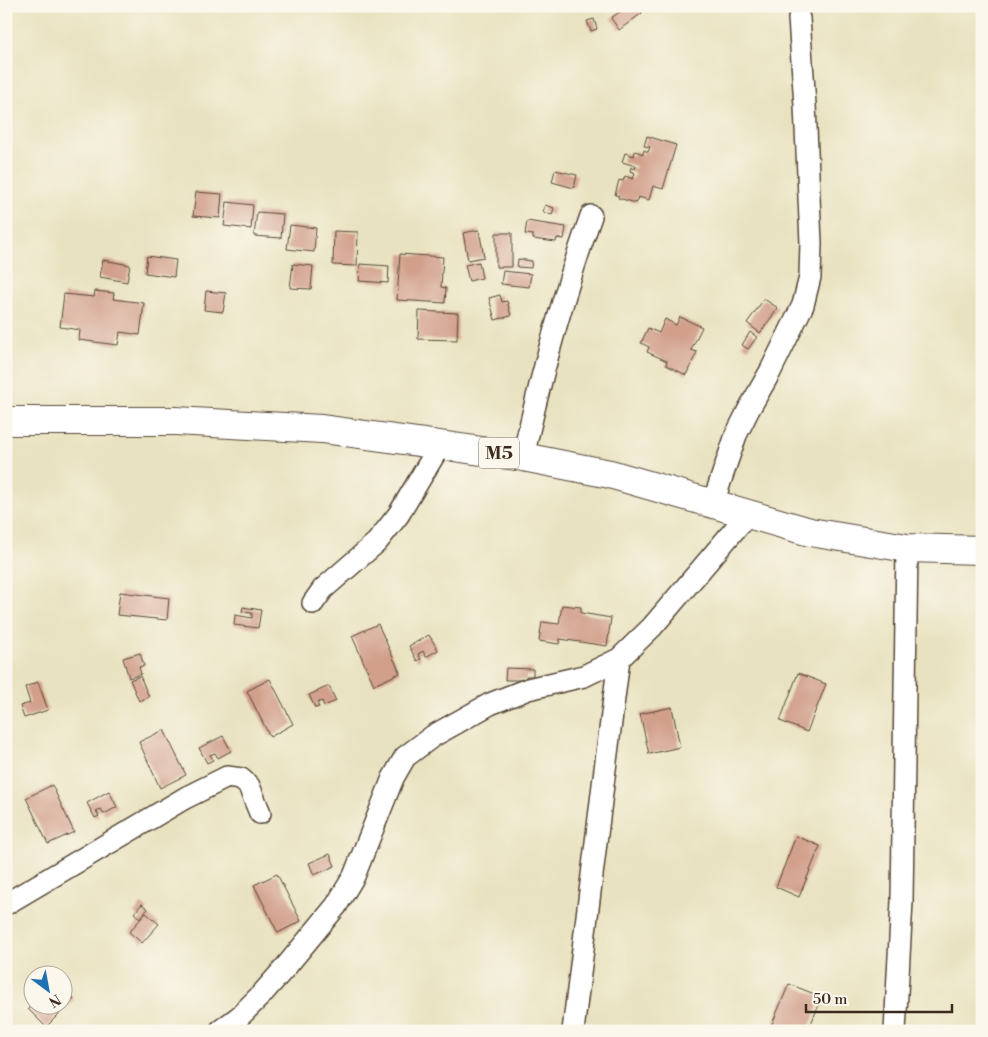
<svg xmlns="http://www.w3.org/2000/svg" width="988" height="1037" viewBox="0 0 988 1037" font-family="'Libre Bodoni',serif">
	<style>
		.building { fill: #d19f8a }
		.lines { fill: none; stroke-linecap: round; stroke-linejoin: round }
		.minor-casing { stroke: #554636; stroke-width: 24 }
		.highway-casing { stroke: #554636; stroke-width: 30 }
		.minor { stroke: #fff; stroke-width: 21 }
		.highway { stroke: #fff; stroke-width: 28 }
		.labels { text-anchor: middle; stroke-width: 4.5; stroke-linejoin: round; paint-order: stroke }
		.shield { fill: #fbf7ec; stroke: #75685c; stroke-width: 1 }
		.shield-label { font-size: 18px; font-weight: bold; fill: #3b2a1e }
	</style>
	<rect width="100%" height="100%" fill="#fbf7ec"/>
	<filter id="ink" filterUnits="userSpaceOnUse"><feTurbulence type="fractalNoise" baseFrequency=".02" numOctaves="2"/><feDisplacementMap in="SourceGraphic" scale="10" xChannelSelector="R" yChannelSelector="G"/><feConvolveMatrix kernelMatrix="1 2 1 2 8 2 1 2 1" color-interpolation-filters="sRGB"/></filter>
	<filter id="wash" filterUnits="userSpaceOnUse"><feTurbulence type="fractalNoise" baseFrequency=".0096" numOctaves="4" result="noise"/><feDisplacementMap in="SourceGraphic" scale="20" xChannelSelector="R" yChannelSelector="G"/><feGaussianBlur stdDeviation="1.12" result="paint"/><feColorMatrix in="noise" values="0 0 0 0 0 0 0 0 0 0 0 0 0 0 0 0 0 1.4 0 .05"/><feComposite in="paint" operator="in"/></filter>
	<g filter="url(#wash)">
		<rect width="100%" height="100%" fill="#e9e2c0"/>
		<g id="blocks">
			<path class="building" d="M628,6H637L642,13L619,30L611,18Z
				M594,19L597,29L591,31L587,21Z
				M647,136L676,145L663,189L653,186L649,200L638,197L636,203L618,198L619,196L615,195L619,180L623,181L625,176L633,179L635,173L630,171L631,167L635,169L636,166L622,162L625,153L634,156L635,151L643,154L644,150L648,152L650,147L644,146Z
				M555,170L577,175L574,188L552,182Z
				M196,192L222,194L220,218L193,216Z
				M227,202L253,205L251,229L224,226Z
				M545,205L554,208L552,215L543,212Z
				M257,212L283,214L281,238L254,236Z
				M527,221L566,227L564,239L557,238L556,242L533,239V235L525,234Z
				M290,225L316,228L314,252L287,249Z
				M479,230L484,257L468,260L463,233Z
				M334,231L358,232L357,266L333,265Z
				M496,233H512V267H496Z
				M400,254L443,257L441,287L446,288L445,303L397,300Z
				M147,256L176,260L174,277L145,273Z
				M518,259L532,261L531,268L517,267Z
				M103,260L130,265L127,282L100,277Z
				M479,262L482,278L469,281L465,265Z
				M293,264L313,266L311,289L290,288Z
				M360,264L389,266L388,283L359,281Z
				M503,271L531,274L529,287L501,284Z
				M95,291L114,293L113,299L144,303L140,335L120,332L118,345L79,340L80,330L60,327L64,294L94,297Z
				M206,291L226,293L223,312L204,310Z
				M500,295L502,302L507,301L511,316L495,320L489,298Z
				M764,299L778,308L760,333L747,323Z
				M419,311L458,313L457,340L418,339Z
				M680,317L702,327L691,350L697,352L686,375L666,365L667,361L647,352L649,347L641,343L648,328L659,333L665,319L676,325Z
				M750,332L757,337L748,349L742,345Z
				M120,592L169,598L167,620L117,615Z
				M562,605L581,607V613L611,618L607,646L560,639L559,644L539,641L542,622L559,624Z
				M243,607L261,610L258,628L234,625L235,615L252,618V613L242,612Z
				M378,624L400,673L374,685L352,636Z
				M429,635L438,650L426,657L423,651L418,654L421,659L417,661L409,646Z
				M140,653L144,666L139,667L141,674L129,678L123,658Z
				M506,668L533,669V676H526V680H505Z
				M798,673L826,684L807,732L780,721Z
				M140,676L149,697L139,701L130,680Z
				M270,679L293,724L270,737L247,691Z
				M38,682L48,710L24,718L20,706L30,703L25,687Z
				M329,686L336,701L324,706L322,701L317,703L319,707L315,708L309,695Z
				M672,707L680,747L649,754L640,714Z
				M164,730L186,775L160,788L139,742Z
				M223,736L231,751L218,758L215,753L210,755L213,760L207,763L199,748Z
				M52,785L74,832L48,844L26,798Z
				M109,791L117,807L104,814L101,809L96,811L99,816L95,818L87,803Z
				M796,836L820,846L799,897L776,887Z
				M330,854L335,866L314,875L309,863Z
				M277,874L301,921L278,933L254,885Z
				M142,904L148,909L140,918L134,913Z
				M146,913L159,924L142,943L129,932Z
				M789,984L822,997L808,1031H769Z
				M64,989L74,999L46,1027L28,1009L33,1004H62V991Z"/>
		</g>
	</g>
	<g filter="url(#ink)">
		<use href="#blocks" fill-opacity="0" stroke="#554636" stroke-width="1"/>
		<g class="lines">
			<g class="minor-casing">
				<path id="minor" d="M523,457C541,375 563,295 591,216
					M713,503L736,435L749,409L770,372L803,305L810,277L811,243L805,105L799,18
					M313,603L323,589L377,542L399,514L440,445
					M6,904L185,798L227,777L241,779L249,786L260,813
					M220,1031L239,1017L261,995L284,969L336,906L354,876L393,778L405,757L433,736L490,704L528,689L584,676L619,659L652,627L748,514
					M573,1031L603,785L619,659
					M895,1031L902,901L907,548"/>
			</g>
			<g class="highway-casing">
				<path id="highway" d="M6,421H175L322,429L440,445L523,457L610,474L810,532L907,548L982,550"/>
			</g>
			<use href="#minor" class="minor"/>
			<use href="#highway" class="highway"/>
		</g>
	</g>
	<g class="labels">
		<rect class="shield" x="479" y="437.5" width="40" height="31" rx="4"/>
		<g class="shield-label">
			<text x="499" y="459">M5</text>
		</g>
	</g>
	<rect width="988" height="1037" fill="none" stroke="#fbf7ec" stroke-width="25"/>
	<g transform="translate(48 990) rotate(148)"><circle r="24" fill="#fbf7ec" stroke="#aea59a"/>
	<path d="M0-4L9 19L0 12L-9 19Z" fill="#1f6fb2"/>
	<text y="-8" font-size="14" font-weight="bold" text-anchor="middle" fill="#3b2a1e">N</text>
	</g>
	<path d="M806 1004v8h146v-8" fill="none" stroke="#3b2a1e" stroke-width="2.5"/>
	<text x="813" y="1004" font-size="15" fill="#3b2a1e" stroke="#fbf7ec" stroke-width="4" paint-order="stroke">50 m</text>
</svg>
